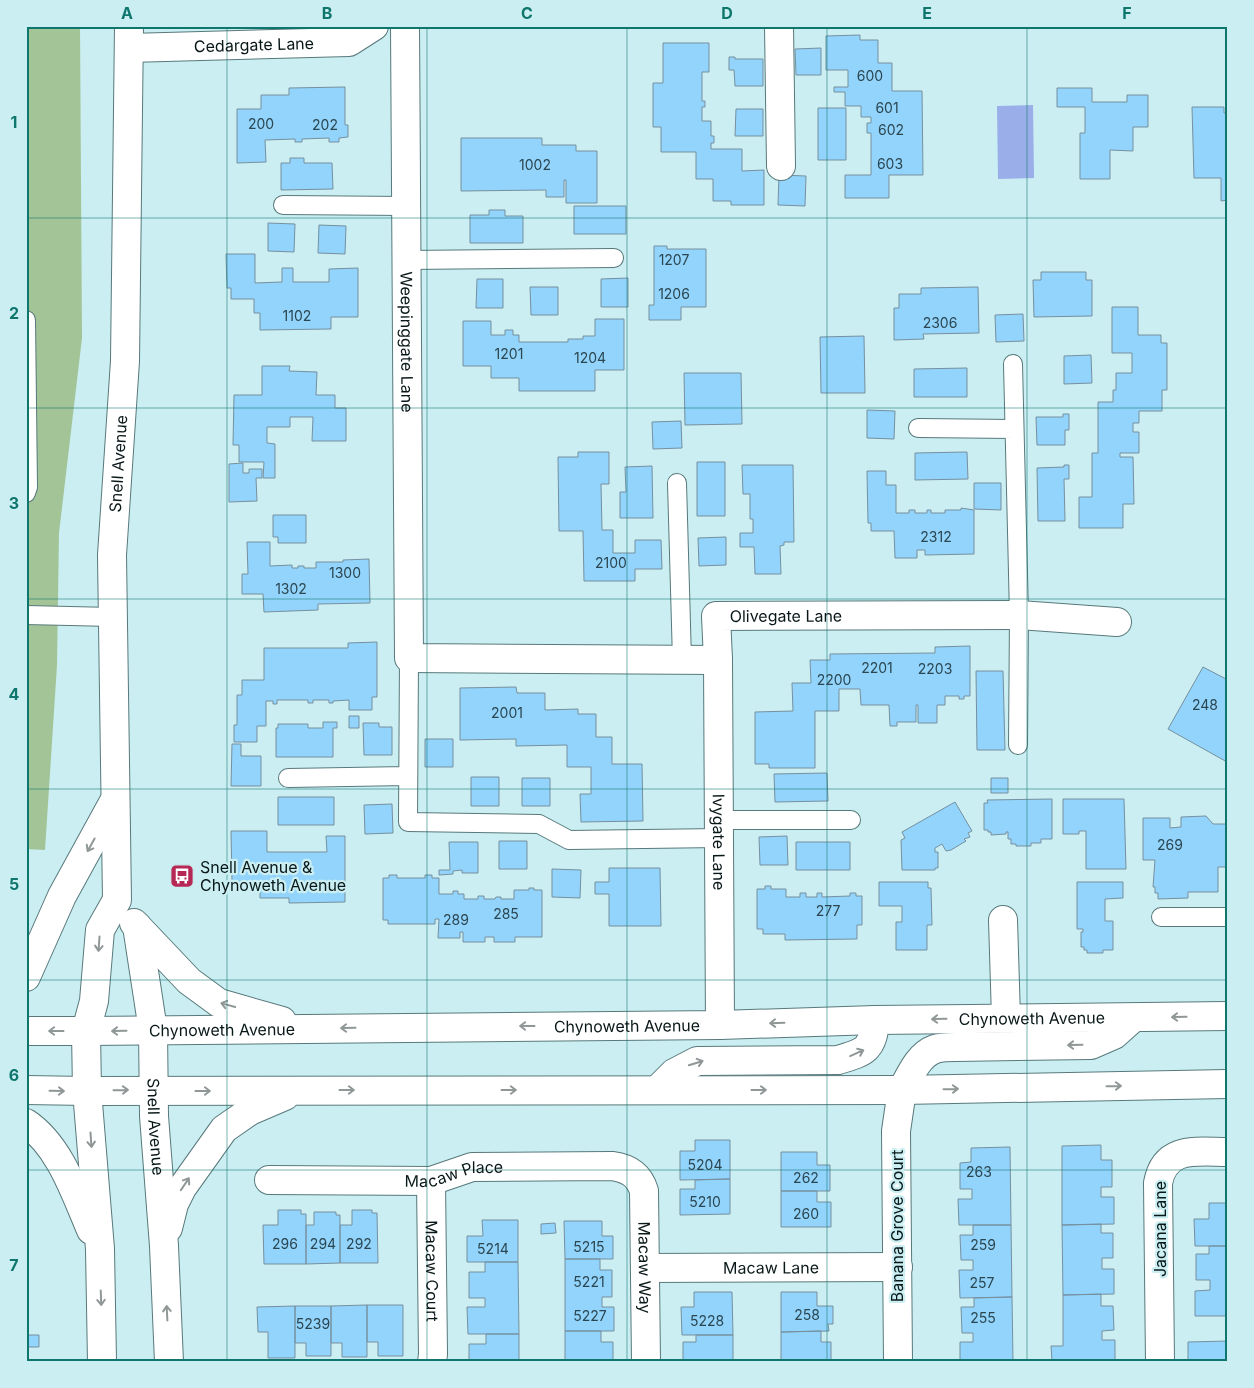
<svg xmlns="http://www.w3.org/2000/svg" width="1254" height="1388" viewBox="0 0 1254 1388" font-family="Inter,sans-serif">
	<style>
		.green { fill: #a3c497 }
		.water { fill: #9aafe9 }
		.building { fill: #92d4fb; stroke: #7690a0 }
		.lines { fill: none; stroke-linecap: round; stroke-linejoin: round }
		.lane-casing { stroke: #58797c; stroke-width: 20 }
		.street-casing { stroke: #58797c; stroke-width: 30 }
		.secondary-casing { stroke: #58797c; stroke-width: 30 }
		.lane { stroke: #fff; stroke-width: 18 }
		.street { stroke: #fff; stroke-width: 28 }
		.secondary { stroke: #fff; stroke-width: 28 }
		.oneway { stroke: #909797 }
		.grid { fill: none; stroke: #0f766e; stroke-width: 1; stroke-opacity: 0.55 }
		.labels { text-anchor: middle; stroke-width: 4.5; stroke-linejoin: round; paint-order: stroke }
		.number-label { font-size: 14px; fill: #2b4651 }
		.street-label { font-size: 16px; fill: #091718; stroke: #caeef1 }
		.poi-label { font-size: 16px; fill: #091718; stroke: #caeef1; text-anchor: start }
		.neatline { fill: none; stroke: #0f766e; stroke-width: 2 }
		.grid-label { font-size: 16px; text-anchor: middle; font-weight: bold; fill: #0f766e }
	</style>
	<rect width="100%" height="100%" fill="#caeef1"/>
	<path class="green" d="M26,26H80L82,338L59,533L57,665L45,850L26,849Z"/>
	<path class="water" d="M1033,105L1034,178L998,179L997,106Z"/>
	<path class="building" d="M860,35V40H878V63H892V91H922L923,175H889V198H845V175H871V133H867V123H871V117H861V106H845V92H834V87H848V70H826V36Z
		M663,43H709V72H702V101H705V107H702V121H711V136H714V143H711V149H742V171L764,170V205H731V201H713V179H696V152H661V127H653V83H663Z
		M821,48V75H796L795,49Z
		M729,57H735V59H763V86H735L734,70H729Z
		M345,87V125H348V137L339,138V142H329V138L302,139V142H295V139L265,140L266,162L237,163V109H261V95H289V88Z
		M1057,88H1092V102H1127V95H1148V127H1133V151L1110,150V179H1080V133H1085V107H1057Z
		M1192,107H1224V113H1228V200L1221,201V178H1194Z
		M818,108H846V160H818Z
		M736,109H763V136H735Z
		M461,138H542V145H576V151H597V203H566V180H564V197H546V190L461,191Z
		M290,158H304V163H332L333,189L281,190V163H290Z
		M779,175L806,176L805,206L778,205Z
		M574,206H626V234H574Z
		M489,210H505V216H523V243H470V215H489Z
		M268,223L295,224L294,252L268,251Z
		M319,225L346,226L345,254L318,253Z
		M654,246H667V249H706V307H681V320H649V305H654Z
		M226,254H255V283L282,282V268H293V282H329V269L358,268V317H331V329L260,330V313H254V299H231V288H227Z
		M1041,272H1086V280H1092V316L1034,317L1033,280H1041Z
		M628,278V307H601V279Z
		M477,279H503V308H476Z
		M530,287H558V315H531Z
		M978,287L979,333L923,334L924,339L894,340V308H899V294H921V288Z
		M1112,307H1138V335H1161V343H1167V390H1162V411H1139V423H1133V432H1139V453H1120V457H1133L1134,504H1123V528H1079V497H1092V453H1098V402H1113V390H1116V373H1132V353H1112Z
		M1023,314L1024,341L996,342L995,315Z
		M595,319H624V370H595V391H519V378H491V366H463V321H491V335H505V330H513V335H519V342H568V339H583V336H595Z
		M864,336L865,393H821L820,337Z
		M1091,355L1092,383L1064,384V356Z
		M262,366H290L289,371L317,372L316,395H335V408H346V441H312L313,417H290V427H267V443L275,444V478H263L264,462H239V445H233L234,395H262Z
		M967,368V397H914V369Z
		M684,373H741L742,424L685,425Z
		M867,410L895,411L894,439L867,438Z
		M1063,414H1069V430H1065V445H1037L1036,417H1063Z
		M681,421L682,448L653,449L652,422Z
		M578,452H609V484H601L602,530H613V553H635V540H661L662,569H635V581H584L583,531H559L558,457H578Z
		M967,452L968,479L915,480V453Z
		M697,462H725V516H697Z
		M243,463V473H249V469H262V478H256L257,501L229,502V464Z
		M742,465H793L794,542H784V545L780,546L781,574H755L754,547H740V533H753V519H750V494H743Z
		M1064,465H1069V479H1064L1065,521H1038L1037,468L1064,467Z
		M652,466L653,518H620V492H626L625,467Z
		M867,471H886V485H896V513H909V510H915V513H927V510H931V513H945V510H961V508L974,510V554L925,555V550H917V558H895L894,531H871V523H868Z
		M974,483H1001V510L974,509Z
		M273,515H306V543H278V537H273Z
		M726,537V565L699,566L698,538Z
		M247,542H270V566L292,565V568H298V566H304V568H316V562H343V560L369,559L370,603L318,604V610L264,612L263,594H242V574H248Z
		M377,642V697H372V710H349V700L333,701V703H329V700H313V703H308V700H277V704H273V701H266V726H257V742H234V725H237V695H242V680H264V648H348V643Z
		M970,646V696H964V699H959V696H945V705H937V723H918V705H916V722H897V726H890L889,705H861L860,689H839V711H815V768H769V764H755V712L793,711L792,683H811L810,660H830V654L935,653V647Z
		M1203,667L1228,680L1227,762L1168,729Z
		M976,671H1003L1005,750H977Z
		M516,687L517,693H545V710L578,709V714H596V737H612V764H642L643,821L581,822L580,794H591V767H567V745L516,746V739L460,740V688Z
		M349,716H359V728H349Z
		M323,722H337V728H333V757H276V728H278V724H308V728H323Z
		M363,723H379V727H392V755H364Z
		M425,739H453V767H425Z
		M232,744H241V756H261V786H231Z
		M827,773L828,801L775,802L774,774Z
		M471,777H499V806H471Z
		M522,778H550V806H522Z
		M991,778H1008V793H991Z
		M278,797H334V825H278Z
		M1052,799V839H1041V843H1031V846H1016V844H1011V839H1008V832H1006V834L991,835V832H988V830H984V803H988L987,800Z
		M1063,799H1124L1126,869H1086V831H1079V834H1063Z
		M955,802L972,831L968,833L970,837L964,839L966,841L951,850L946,851L942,844L935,848V852H938V868H935V870H902L901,840L905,838L902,832Z
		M392,804L393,833L365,834L364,805Z
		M1206,816L1213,824H1226V867H1218V892H1188V898L1158,899V893H1155V887H1153L1155,860H1143V818H1170V828L1181,827V817Z
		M231,831H267V852H327L326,836H345V902L289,903V898H260V882H232Z
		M787,836L788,865H760L759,837Z
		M499,841H527V869H499Z
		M449,842H478V873H462V870L453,871V874L439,875V870H450Z
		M796,842H850V870H796Z
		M609,868H660L661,926H609V894H595V882H609Z
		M552,869L581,870L580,898L552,897Z
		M389,875H397V878H425V875H432V878H439V894H453V891H458V894H464V899H478V896H484V899H495L496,897H501V899H514V890H529V888H534V890H542V937H515V942H494V937H485V942H463V932H460V938H438L439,919H435V924H388V920H383V878H389Z
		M879,882H928V888H931L932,925H927V950H896V922H902V906H879Z
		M1077,882H1123V898L1105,899V921H1113V950H1103V953H1087V950H1084V947H1081V932H1083V929H1077Z
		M765,886H771V889H786V897H800V893H806V897H817V893H822V897L850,896V893H856V896H862V925H857V939L785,940V934H763V929H757V889H765Z
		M695,1140H730V1179L680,1180V1151H695Z
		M1101,1145V1160H1112V1187H1101V1197H1114V1224L1062,1225V1146Z
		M1010,1147L1011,1225H959L958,1199H972V1189H960V1163L971,1162V1148Z
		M781,1152H817V1165H830V1191H781Z
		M730,1179V1214L680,1215V1189H695V1180Z
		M781,1191H817V1202H831V1227H781Z
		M1209,1203H1228V1246H1195L1194,1219H1209Z
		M278,1210H301V1214H306V1264H264L263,1225H278Z
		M352,1210H372V1213H377L378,1263H340V1225H352Z
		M314,1212H336V1215H340V1263L306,1264V1225H314Z
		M482,1220H518V1262H467V1236H483Z
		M564,1221H602V1236H613V1259H565Z
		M555,1223L556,1233L541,1234V1224Z
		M1101,1224V1233H1113V1258H1102V1269H1114V1294L1063,1295L1062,1225Z
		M973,1225H1011L1012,1297L960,1298L959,1270H973V1260H961L960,1235H973Z
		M1209,1246H1228V1316H1195V1291L1210,1290V1280H1196V1254H1209Z
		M565,1259H600V1270H612V1297H602V1307H614V1331H565Z
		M485,1262H518L519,1334H468L467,1307H485V1298H469V1272H485Z
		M694,1292H732L733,1335H682L681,1307H694Z
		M781,1292H817V1306H833V1324H828L829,1331L781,1332Z
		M1101,1294V1306H1113L1114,1330L1102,1331V1340H1115V1362L1052,1361L1051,1346H1063V1295Z
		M1012,1297L1013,1362H960V1342H973V1333H962L961,1307H974V1298Z
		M367,1305H403V1356H378V1342H367Z
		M367,1305V1357H342V1343H331V1306Z
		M295,1306V1358H268V1332H258L257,1307Z
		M295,1306H331V1356H306V1343H295Z
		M565,1331H601V1342H613V1362H565Z
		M821,1331V1342H831V1360H829V1362H781V1332Z
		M486,1334H519V1362H469V1344H486Z
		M26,1335H39V1347H26Z
		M696,1335H733V1362H683V1342H696Z
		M1228,1341V1362H1188V1342Z"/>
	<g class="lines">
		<g class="lane-casing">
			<path id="lane" d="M283,205L406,206
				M406,260L614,258
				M26,320L28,487L26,493
				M1013,364L1019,615L1018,745
				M918,428L1014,429
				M677,483L682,660
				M26,615L113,617
				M409,658L408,822L539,824L569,840L719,838
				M288,778L407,776
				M719,820H851
				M1161,917H1228"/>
		</g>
		<g class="street-casing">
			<g id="street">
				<path id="s1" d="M405,26L409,658L718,660L716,616L1019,615L1117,622"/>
				<path d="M779,26L781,166"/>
				<path id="s2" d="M129,48L349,42L374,26"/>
				<path id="s3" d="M718,660L720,1025"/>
				<path d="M1003,920L1006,1018"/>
				<path d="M26,1031H86"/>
				<path d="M26,1090L87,1091"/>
				<path id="s4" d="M269,1180L431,1181L472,1167L612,1166C628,1168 639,1175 644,1191L646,1362"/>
				<path id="s5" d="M431,1181L433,1354L432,1362"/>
				<path id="s6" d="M645,1268L898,1267"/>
				<path d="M898,1362L896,1131L902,1090"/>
				<path d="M1160,1362L1158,1183C1165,1145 1197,1152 1228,1152"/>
			</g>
		</g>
		<g class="secondary-casing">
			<g id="secondary">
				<path d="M134,923L189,981L219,1003L282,1021"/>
				<path id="s7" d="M137,926L153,1030L154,1116L164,1246L169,1362"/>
				<path d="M26,977L62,896L113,803"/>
				<path id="s8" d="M86,1031L720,1025L875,1020L1228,1016"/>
				<path d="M657,1090L674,1073L697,1061L838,1060C865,1052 873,1050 875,1020"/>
				<path d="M902,1090C910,1076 918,1055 935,1049C941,1047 949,1047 956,1047L1091,1045L1114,1035L1133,1018"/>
				<path d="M87,1091L902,1090L1228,1084"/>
				<path d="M26,1123C60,1146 75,1193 91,1230"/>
				<path d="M168,1228L174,1204L182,1188L224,1129L250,1111L285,1096"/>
				<path id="s9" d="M102,1362L100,1249L87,1091L86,1031L94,1001L100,930L117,900L112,555L125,361L129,26"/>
			</g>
		</g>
		<use href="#lane" class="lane"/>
		<use href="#street" class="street"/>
		<use href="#secondary" class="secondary"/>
	</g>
	<defs><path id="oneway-shaft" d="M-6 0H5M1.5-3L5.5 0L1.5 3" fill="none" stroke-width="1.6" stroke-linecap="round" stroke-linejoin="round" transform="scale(1.25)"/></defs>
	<g class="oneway">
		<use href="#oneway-shaft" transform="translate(91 845) rotate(119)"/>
		<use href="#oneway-shaft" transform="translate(99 944) rotate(94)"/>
		<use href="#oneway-shaft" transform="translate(228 1005) rotate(-165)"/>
		<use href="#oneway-shaft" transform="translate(1179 1017) rotate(179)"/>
		<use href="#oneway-shaft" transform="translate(939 1019) rotate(179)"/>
		<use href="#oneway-shaft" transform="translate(777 1023) rotate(178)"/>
		<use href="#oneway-shaft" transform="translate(527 1026) rotate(180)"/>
		<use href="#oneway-shaft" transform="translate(348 1028) rotate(179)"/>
		<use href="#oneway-shaft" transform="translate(56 1031) rotate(180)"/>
		<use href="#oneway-shaft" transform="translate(119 1031) rotate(179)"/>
		<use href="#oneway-shaft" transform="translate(1075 1045) rotate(179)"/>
		<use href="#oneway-shaft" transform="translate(857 1053) rotate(-24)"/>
		<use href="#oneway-shaft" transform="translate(696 1063) rotate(-17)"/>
		<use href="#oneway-shaft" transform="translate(1114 1086) rotate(-1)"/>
		<use href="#oneway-shaft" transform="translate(951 1089) rotate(-1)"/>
		<use href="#oneway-shaft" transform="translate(121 1090) rotate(-1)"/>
		<use href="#oneway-shaft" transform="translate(347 1090)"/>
		<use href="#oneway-shaft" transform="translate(509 1090)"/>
		<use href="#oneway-shaft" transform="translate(759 1090)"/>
		<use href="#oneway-shaft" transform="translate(57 1091) rotate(1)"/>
		<use href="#oneway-shaft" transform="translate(203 1091)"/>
		<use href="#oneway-shaft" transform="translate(91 1140) rotate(86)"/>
		<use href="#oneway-shaft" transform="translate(185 1184) rotate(-56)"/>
		<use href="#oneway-shaft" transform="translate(101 1298) rotate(88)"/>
		<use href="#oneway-shaft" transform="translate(167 1313) rotate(-93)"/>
	</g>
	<path class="grid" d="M227,26V1362M427,26V1362M627,26V1362M827,26V1362M1027,26V1362M26,218H1228M26,408H1228M26,599H1228M26,789H1228M26,980H1228M26,1170H1228"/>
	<defs>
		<g id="bus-square" transform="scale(1.25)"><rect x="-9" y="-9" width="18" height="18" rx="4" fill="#b72755" stroke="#caeef1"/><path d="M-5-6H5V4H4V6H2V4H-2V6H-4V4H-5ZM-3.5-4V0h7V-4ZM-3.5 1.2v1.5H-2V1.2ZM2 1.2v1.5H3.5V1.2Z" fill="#fff"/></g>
	</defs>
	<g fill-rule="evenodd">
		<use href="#bus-square" x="182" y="876"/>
	</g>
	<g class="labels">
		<g class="number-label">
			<text x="870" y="81">600</text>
			<text x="887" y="113">601</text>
			<text x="261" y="129">200</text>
			<text x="325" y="130">202</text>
			<text x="891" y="135">602</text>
			<text x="890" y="169">603</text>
			<text x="535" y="170">1002</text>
			<text x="674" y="265">1207</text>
			<text x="674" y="299">1206</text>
			<text x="297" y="321">1102</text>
			<text x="940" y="328">2306</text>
			<text x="509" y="359">1201</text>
			<text x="590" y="363">1204</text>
			<text x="936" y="542">2312</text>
			<text x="611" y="568">2100</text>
			<text x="345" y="578">1300</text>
			<text x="291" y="594">1302</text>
			<text x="877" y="673">2201</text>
			<text x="935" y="674">2203</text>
			<text x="834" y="685">2200</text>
			<text x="1205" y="710">248</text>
			<text x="507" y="718">2001</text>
			<text x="1170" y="850">269</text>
			<text x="828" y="916">277</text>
			<text x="506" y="919">285</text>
			<text x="456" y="925">289</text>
			<text x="705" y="1170">5204</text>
			<text x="979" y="1177">263</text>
			<text x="806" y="1183">262</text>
			<text x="705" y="1207">5210</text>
			<text x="806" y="1219">260</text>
			<text x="285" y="1249">296</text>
			<text x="323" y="1249">294</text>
			<text x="359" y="1249">292</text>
			<text x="983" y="1250">259</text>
			<text x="589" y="1252">5215</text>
			<text x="493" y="1254">5214</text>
			<text x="589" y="1287">5221</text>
			<text x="982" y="1288">257</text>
			<text x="807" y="1320">258</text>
			<text x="590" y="1321">5227</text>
			<text x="983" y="1323">255</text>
			<text x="707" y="1326">5228</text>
			<text x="313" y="1329">5239</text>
		</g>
		<g class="street-label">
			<text dy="6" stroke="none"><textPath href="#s2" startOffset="125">Cedargate Lane</textPath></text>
			<text dy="6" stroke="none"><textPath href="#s1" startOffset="316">Weepinggate Lane</textPath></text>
			<text dy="6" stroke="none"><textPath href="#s9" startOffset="905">Snell Avenue</textPath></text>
			<text dy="6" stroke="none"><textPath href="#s1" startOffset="1055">Olivegate Lane</textPath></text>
			<text dy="6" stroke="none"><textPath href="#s3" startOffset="182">Ivygate Lane</textPath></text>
			<text dy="6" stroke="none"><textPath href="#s8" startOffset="946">Chynoweth Avenue</textPath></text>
			<text dy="6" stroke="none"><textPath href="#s8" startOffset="541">Chynoweth Avenue</textPath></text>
			<text dy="6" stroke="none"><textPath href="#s8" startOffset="136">Chynoweth Avenue</textPath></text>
			<text dy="6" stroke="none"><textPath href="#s7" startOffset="202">Snell Avenue</textPath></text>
			<text dy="6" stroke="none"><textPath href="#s4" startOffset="186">Macaw Place</textPath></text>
			<text transform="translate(897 1226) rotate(-90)" y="6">Banana Grove Court</text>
			<text transform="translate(1160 1229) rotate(-90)" y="6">Jacana Lane</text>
			<text dy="6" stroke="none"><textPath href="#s4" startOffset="465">Macaw Way</textPath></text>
			<text dy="6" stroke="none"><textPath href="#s6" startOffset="126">Macaw Lane</textPath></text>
			<text dy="6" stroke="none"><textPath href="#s5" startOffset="90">Macaw Court</textPath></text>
		</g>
		<g class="poi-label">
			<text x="200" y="873">Snell Avenue &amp;<tspan x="200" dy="18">Chynoweth Avenue</tspan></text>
		</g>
	</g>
	<rect width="1254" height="1388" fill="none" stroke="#caeef1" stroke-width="55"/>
	<rect x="28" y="28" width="1198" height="1332" class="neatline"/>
	<g class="grid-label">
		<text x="127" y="19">A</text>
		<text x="327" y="19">B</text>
		<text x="527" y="19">C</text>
		<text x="727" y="19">D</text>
		<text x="927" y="19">E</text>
		<text x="1127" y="19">F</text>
		<text x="14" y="128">1</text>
		<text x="14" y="319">2</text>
		<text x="14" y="509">3</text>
		<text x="14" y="700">4</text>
		<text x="14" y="890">5</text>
		<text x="14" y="1081">6</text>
		<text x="14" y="1271">7</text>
	</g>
</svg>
